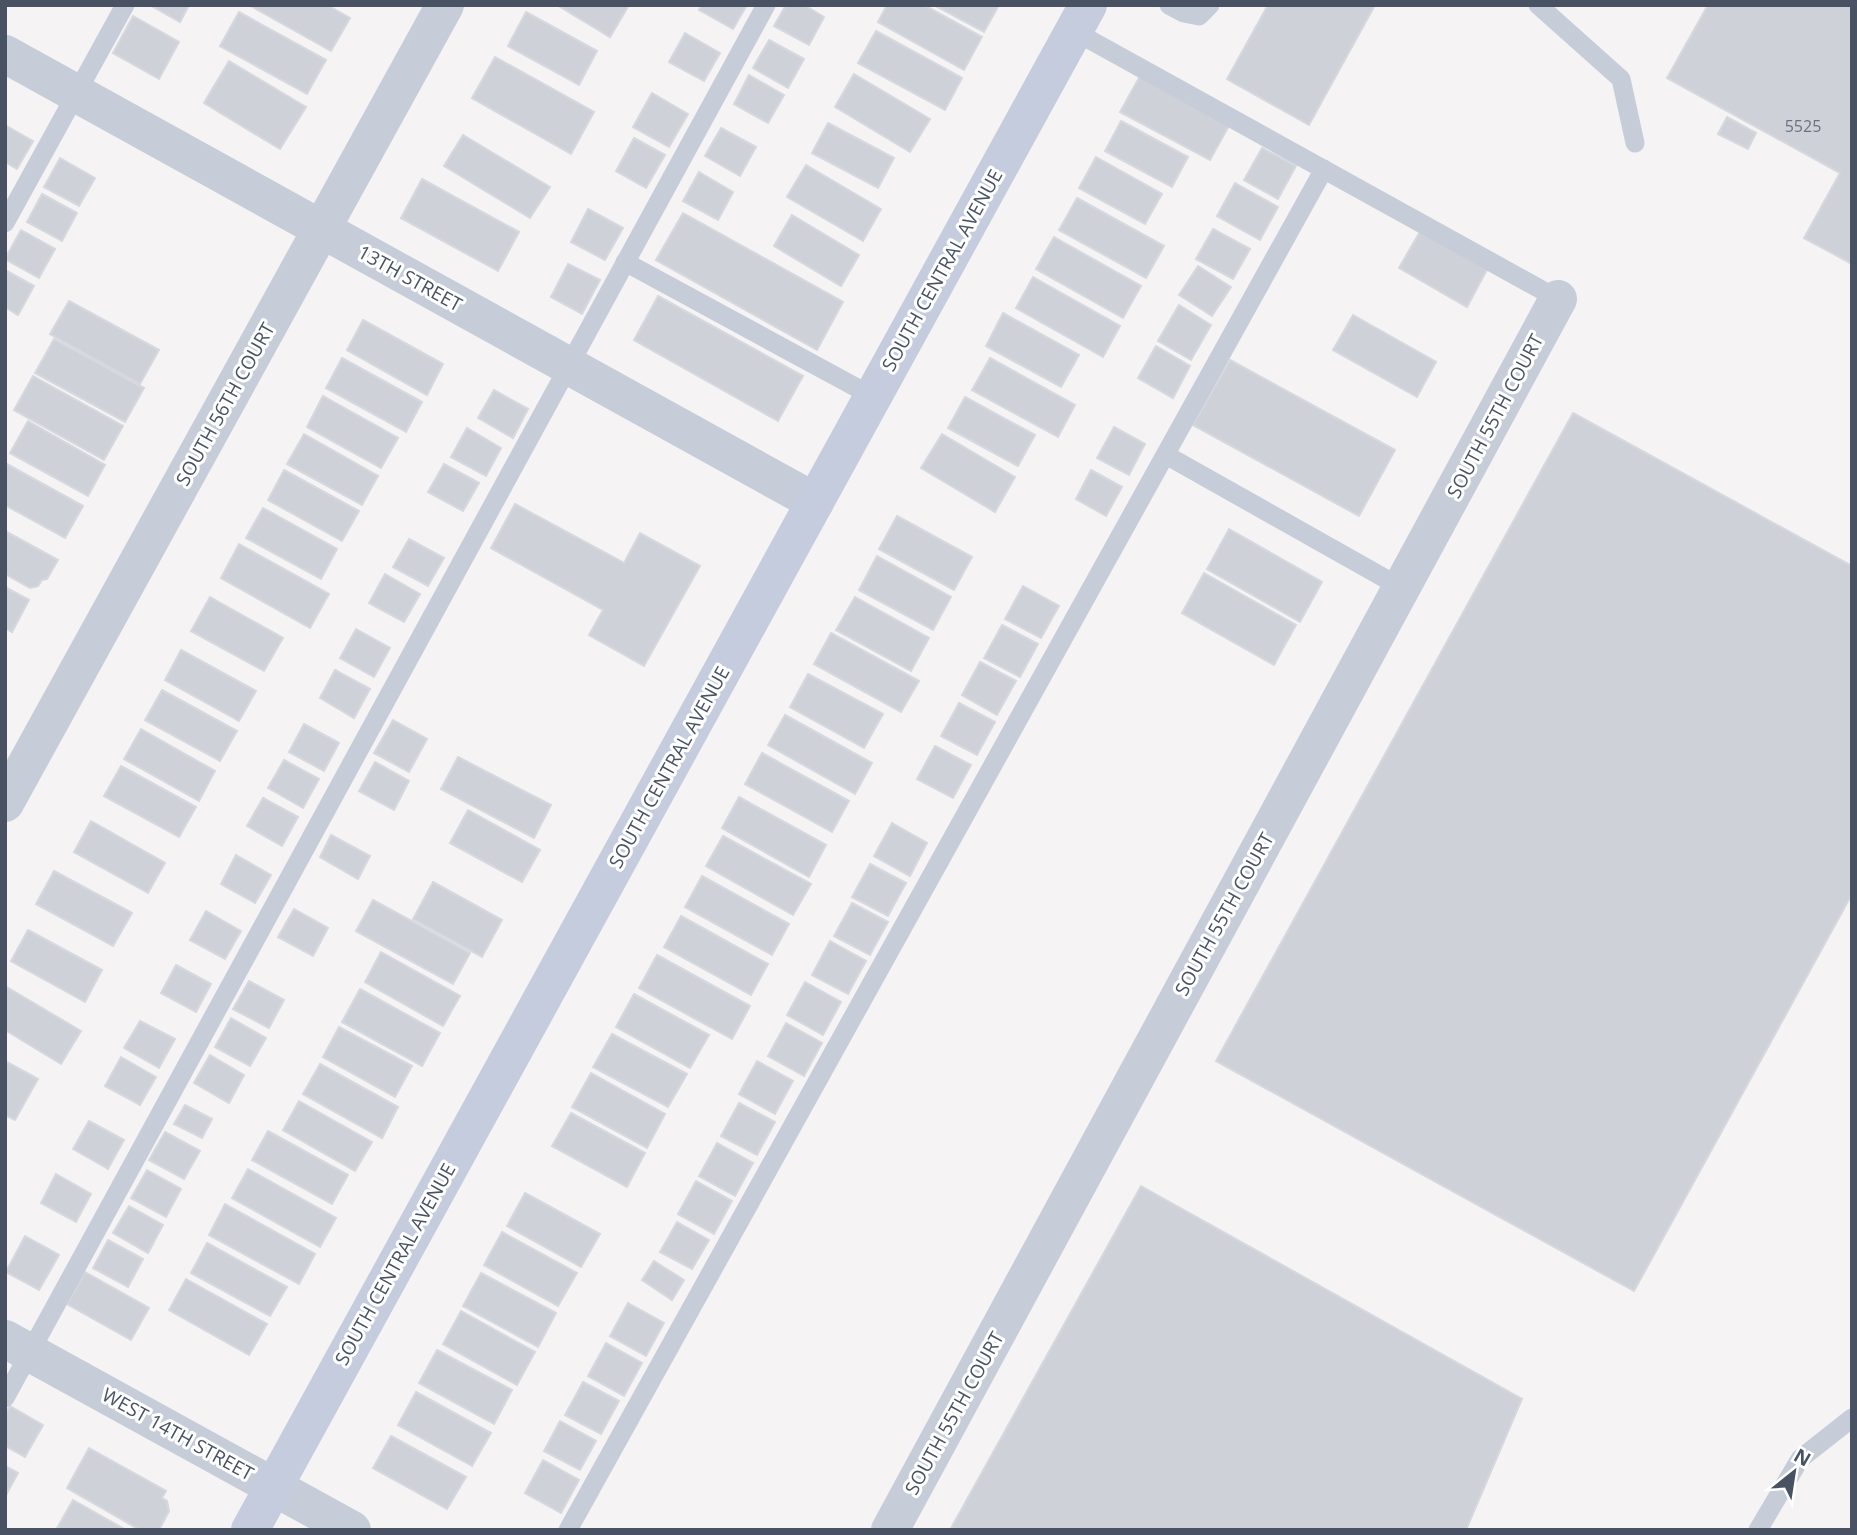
<svg xmlns="http://www.w3.org/2000/svg" width="1857" height="1535" viewBox="0 0 1857 1535" font-family="'Open Sans',sans-serif">
	<style>
		.building { fill: #cfd1d8; stroke: #d6d8df; stroke-width: 2 }
		.lines { fill: none; stroke-linecap: round; stroke-linejoin: round }
		.lane { stroke: #c6cdd8; stroke-width: 19 }
		.street { stroke: #c6cdd8; stroke-width: 38 }
		.secondary { stroke: #c4ccdd; stroke-width: 38 }
		.labels { text-anchor: middle; stroke-width: 6; stroke-linejoin: round; paint-order: stroke }
		.number-label { font-size: 16px; fill: #6a7280 }
		.street-label { font-size: 19px; fill: #485263; stroke: #fff }
	</style>
	<rect width="100%" height="100%" fill="#f5f3f3"/>
	<path class="building" d="M150,5H189L180,22Z
		M249,5H327L350,18L331,51Z
		M557,5H629L610,37Z
		M702,5H747L733,29L699,10Z
		M786,5H804L824,17L809,45L774,26Z
		M887,5H924L982,37L964,70L878,22Z
		M934,5H999L984,32Z
		M1268,5H1375L1309,125L1227,79Z
		M1708,5H1852V264L1804,238L1840,173L1667,78Z
		M239,12L326,60L307,94L220,46Z
		M526,12L597,51L579,85L508,46Z
		M133,16L179,42L159,79L113,53Z
		M876,31L962,78L945,110L858,63Z
		M685,33L720,53L704,81L669,62Z
		M769,40L804,59L788,88L753,68Z
		M495,57L594,112L571,154L472,98Z
		M229,61L306,107L280,149L204,103Z
		M854,74L930,119L910,152L835,107Z
		M749,75L784,95L768,123L734,104Z
		M1140,76L1230,124L1210,160L1120,112Z
		M652,93L688,114L669,147L633,127Z
		M1727,117L1756,133L1748,149L1718,134Z
		M1121,121L1188,157L1172,187L1105,151Z
		M828,123L894,158L878,188L812,153Z
		M5,125L33,141L17,169L5,162Z
		M721,128L756,147L740,176L705,156Z
		M463,135L550,187L530,218L444,166Z
		M634,138L665,155L646,188L616,171Z
		M1262,148L1296,166L1278,199L1244,180Z
		M1096,157L1162,194L1145,224L1079,188Z
		M60,158L95,178L79,206L44,187Z
		M806,165L881,209L863,241L787,197Z
		M699,172L733,192L718,220L683,201Z
		M422,179L519,232L498,271L401,218Z
		M1235,183L1278,207L1260,240L1217,216Z
		M42,194L77,213L62,241L27,222Z
		M1077,198L1164,246L1146,278L1059,230Z
		M588,209L623,228L605,260L571,242Z
		M683,213L843,302L817,350L656,260Z
		M792,215L859,255L841,286L774,246Z
		M1422,228L1489,266L1467,307L1399,268Z
		M1213,229L1250,249L1233,279L1196,259Z
		M21,230L55,249L39,278L5,259Z
		M1054,237L1141,286L1123,318L1036,269Z
		M568,264L600,280L582,314L551,297Z
		M1198,266L1231,287L1212,316L1179,295Z
		M5,270L34,286L18,315L5,307Z
		M1033,277L1120,326L1103,357L1016,308Z
		M658,296L803,376L778,421L634,340Z
		M69,301L159,350L140,384L50,334Z
		M1179,305L1211,325L1191,360L1158,341Z
		M1003,313L1079,355L1061,387L986,346Z
		M1353,315L1436,362L1417,397L1333,350Z
		M363,320L443,364L427,395L347,350Z
		M54,339L144,388L125,422L35,373Z
		M1156,346L1190,366L1173,398L1138,378Z
		M342,358L422,402L406,432L326,388Z
		M990,358L1075,405L1058,437L972,390Z
		M1230,360L1395,450L1359,516L1193,425Z
		M33,376L123,426L104,460L14,410Z
		M494,390L528,409L513,438L478,418Z
		M323,396L398,438L381,468L307,427Z
		M965,397L1035,435L1018,466L948,428Z
		M1573,413L1852,566V894L1634,1291L1216,1061Z
		M28,421L105,465L88,496L10,453Z
		M1114,427L1145,444L1129,475L1097,458Z
		M467,428L501,448L486,476L451,457Z
		M304,434L378,476L362,505L287,464Z
		M942,434L1015,477L995,512L921,468Z
		M5,463L83,506L65,538L5,505Z
		M444,464L479,483L463,511L428,492Z
		M284,470L359,511L342,541L268,500Z
		M1091,470L1122,487L1106,516L1076,499Z
		M515,504L624,563L640,533L700,566L644,666L589,635L603,610L491,548Z
		M263,508L337,549L321,579L246,538Z
		M897,516L972,557L954,590L879,549Z
		M1229,529L1322,582L1300,622L1207,569Z
		M5,531L58,560L47,579L42,580L38,586L30,588L5,574Z
		M409,539L444,558L428,586L393,567Z
		M239,544L329,594L310,628L221,578Z
		M877,556L951,597L933,630L859,590Z
		M1204,573L1296,625L1274,665L1182,613Z
		M385,574L420,594L404,622L369,603Z
		M1023,586L1059,606L1041,638L1005,619Z
		M5,587L29,600L12,632L5,628Z
		M210,597L283,638L264,671L191,631Z
		M855,597L929,638L911,671L836,630Z
		M1002,625L1038,644L1020,677L984,658Z
		M356,629L390,648L374,677L340,658Z
		M831,633L919,681L901,712L814,664Z
		M181,650L256,691L239,721L165,680Z
		M980,662L1016,681L997,715L962,695Z
		M335,670L370,689L354,718L320,698Z
		M808,674L883,714L864,748L790,707Z
		M162,690L237,731L220,761L145,720Z
		M959,703L995,722L977,755L941,736Z
		M785,715L872,763L855,794L768,745Z
		M393,720L427,739L409,772L374,753Z
		M304,724L339,743L324,771L289,752Z
		M141,729L215,771L199,801L124,759Z
		M935,746L971,765L953,798L917,779Z
		M762,753L849,801L832,832L745,784Z
		M458,757L551,805L534,838L441,789Z
		M284,760L319,779L303,808L268,788Z
		M375,762L409,781L394,810L359,791Z
		M121,766L196,807L179,837L104,796Z
		M739,797L826,845L809,877L722,828Z
		M263,798L298,817L282,846L247,826Z
		M468,810L540,850L522,882L450,843Z
		M91,821L165,863L148,893L74,852Z
		M892,823L927,843L910,876L874,856Z
		M331,835L370,856L358,879L320,857Z
		M723,836L811,884L793,915L706,866Z
		M236,855L271,875L255,903L221,884Z
		M870,864L906,883L888,916L852,897Z
		M54,871L132,913L113,946L36,904Z
		M702,876L789,924L772,955L685,907Z
		M433,882L502,920L482,957L413,919Z
		M373,900L470,953L453,984L356,931Z
		M852,903L888,922L870,955L834,936Z
		M294,909L328,928L313,956L278,937Z
		M206,911L241,931L225,959L190,940Z
		M681,916L768,964L751,995L664,947Z
		M28,930L102,970L85,1002L11,961Z
		M830,941L866,961L848,994L812,975Z
		M381,952L460,996L443,1026L365,982Z
		M657,955L750,1006L732,1039L639,988Z
		M176,965L211,984L196,1012L161,993Z
		M249,981L284,1000L269,1028L233,1009Z
		M805,982L841,1002L823,1035L787,1015Z
		M5,986L81,1031L61,1064L5,1030Z
		M360,989L440,1033L422,1066L342,1022Z
		M634,994L709,1035L690,1068L616,1027Z
		M231,1018L266,1038L250,1066L215,1047Z
		M140,1021L175,1039L159,1068L124,1048Z
		M786,1023L822,1043L804,1076L768,1056Z
		M339,1027L412,1066L395,1097L323,1057Z
		M612,1034L687,1074L668,1107L593,1067Z
		M210,1055L244,1075L229,1103L194,1083Z
		M121,1057L156,1077L140,1105L105,1086Z
		M5,1061L38,1079L15,1120L5,1115Z
		M757,1061L793,1081L775,1114L739,1094Z
		M320,1064L398,1107L382,1138L303,1094Z
		M591,1073L665,1114L647,1148L572,1107Z
		M299,1101L372,1142L355,1171L283,1130Z
		M739,1103L775,1122L757,1155L721,1136Z
		M185,1105L212,1119L202,1138L174,1124Z
		M571,1113L645,1153L627,1187L552,1146Z
		M89,1121L124,1140L108,1169L73,1149Z
		M268,1131L348,1175L332,1204L252,1160Z
		M165,1132L200,1151L184,1179L149,1160Z
		M717,1143L753,1163L735,1196L699,1176Z
		M248,1169L336,1218L320,1247L232,1198Z
		M147,1170L181,1189L166,1217L131,1198Z
		M56,1174L91,1194L76,1222L41,1203Z
		M696,1181L732,1201L714,1234L678,1214Z
		M1141,1186L1522,1399L1466,1530H950Z
		M525,1193L600,1234L581,1267L507,1226Z
		M225,1204L315,1254L299,1284L209,1235Z
		M129,1206L163,1225L148,1253L113,1233Z
		M677,1222L709,1240L692,1269L660,1252Z
		M502,1232L577,1273L558,1306L484,1265Z
		M25,1236L59,1255L39,1290L6,1272Z
		M108,1240L143,1259L128,1287L93,1268Z
		M207,1243L287,1287L270,1316L191,1273Z
		M654,1261L684,1280L672,1300L642,1280Z
		M85,1272L149,1308L131,1340L67,1304Z
		M481,1273L556,1313L538,1347L463,1306Z
		M186,1279L267,1324L249,1355L169,1310Z
		M628,1303L664,1323L646,1356L610,1336Z
		M461,1311L535,1352L517,1385L443,1344Z
		M606,1343L642,1363L624,1396L588,1376Z
		M437,1350L512,1390L494,1424L419,1383Z
		M583,1382L619,1401L601,1434L565,1415Z
		M416,1392L491,1433L472,1466L398,1425Z
		M10,1406L43,1425L25,1457L5,1446V1415Z
		M560,1421L596,1441L580,1470L544,1451Z
		M391,1436L466,1477L447,1509L373,1468Z
		M89,1448L166,1491L162,1498L167,1501L169,1511L159,1530H140L67,1488Z
		M543,1460L579,1480L561,1513L525,1493Z
		M5,1466L18,1473L5,1497Z
		M73,1500L126,1530H56Z"/>
	<g class="lines">
		<path class="lane" d="M1169,5L1184,13L1199,16L1210,5
			M1538,5L1621,79L1635,143
			M1074,31L1558,299
			M5,223L125,5
			M625,262L872,396
			M1166,455L1402,588
			M5,1398L766,5
			M568,1530L1324,169
			M1758,1530L1800,1459L1852,1418"/>
		<path class="street" d="M5,54L815,502
			M5,803L445,5
			M5,1339L352,1530
			M890,1530L1558,299"/>
		<path class="secondary" d="M250,1530L1088,5"/>
	</g>
	<g class="labels">
		<g class="number-label">
			<text x="1803" y="132">5525</text>
		</g>
		<g class="street-label">
			<text transform="translate(942 270) rotate(-61)" y="7">SOUTH CENTRAL AVENUE</text>
			<text transform="translate(410 278) rotate(29)" y="7">13TH STREET</text>
			<text transform="translate(225 404) rotate(-61)" y="7">SOUTH 56TH COURT</text>
			<text transform="translate(1495 416) rotate(-62)" y="7">SOUTH 55TH COURT</text>
			<text transform="translate(669 767) rotate(-61)" y="7">SOUTH CENTRAL AVENUE</text>
			<text transform="translate(1224 914) rotate(-61)" y="7">SOUTH 55TH COURT</text>
			<text transform="translate(395 1264) rotate(-61)" y="7">SOUTH CENTRAL AVENUE</text>
			<text transform="translate(954 1413) rotate(-61)" y="7">SOUTH 55TH COURT</text>
			<text transform="translate(178 1434) rotate(29)" y="7">WEST 14TH STREET</text>
		</g>
	</g>
	<rect width="1857" height="1535" fill="none" stroke="#485263" stroke-width="14"/>
	<g transform="translate(1794 1472) rotate(30)" stroke="#ffffff" stroke-width="5" paint-order="stroke">
	<path d="M0-5L12 26L0 18L-12 26Z" fill="#485263"/>
	<text y="-10" font-size="19" font-weight="bold" text-anchor="middle" fill="#485263">N</text>
	</g>
</svg>
